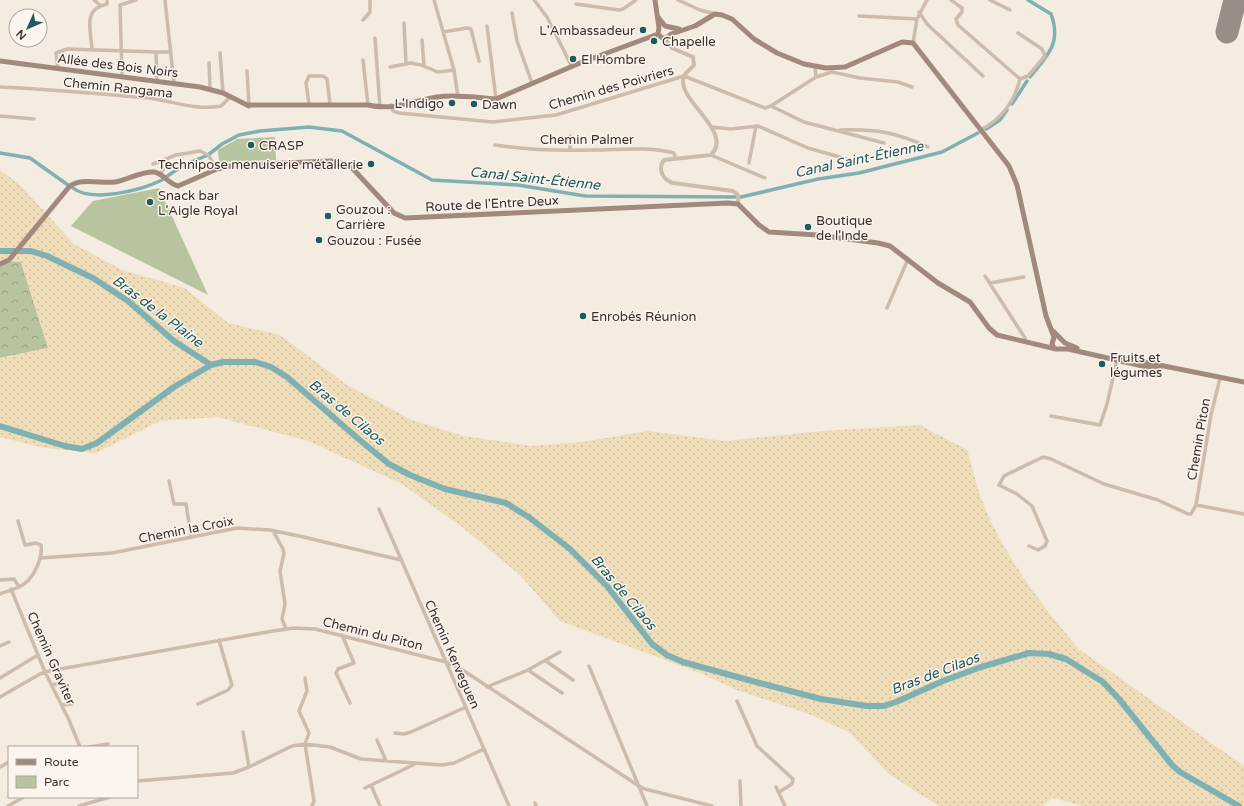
<svg xmlns="http://www.w3.org/2000/svg" width="1244" height="806" viewBox="0 0 1244 806" font-family="'Varela Round',sans-serif">
	<style>
		.forest { fill: url(#forest-crowns) }
		.sand { fill: url(#sand-dots) }
		.green { fill: #b8c4a0 }
		.lines { fill: none; stroke-linecap: round; stroke-linejoin: round }
		.canal { stroke: #7fb0b2; stroke-width: 3.5 }
		.river { stroke: #7fb0b2; stroke-width: 6 }
		.runway { stroke: #988e86; stroke-width: 23 }
		.minor { stroke: #cdbbac; stroke-width: 3.5 }
		.tertiary { stroke: #cdbbac; stroke-width: 4 }
		.secondary { stroke: #a18a7d; stroke-width: 5 }
		.poi-dot { fill: #1f5a5e; stroke: #fbf5ee; stroke-width: 1.5 }
		.labels { text-anchor: middle; stroke-width: 3; stroke-linejoin: round; paint-order: stroke }
		.poi-label { font-size: 13px; fill: #3b302b; stroke: #fbf5ee; text-anchor: start }
		.street-label { font-size: 13px; fill: #3b302b; stroke: #fbf5ee }
		.water-label { font-size: 14px; font-style: italic; fill: #1f5a5e; stroke: #fbf5ee }
	</style>
	<defs>
		<pattern id="forest-crowns" width="20" height="18" patternUnits="userSpaceOnUse"><rect width="20" height="18" fill="#b8c4a0"/><path d="M2 6a3 3 0 1 1 6 0M12 15a3 3 0 1 1 6 0" fill="none" stroke="#97a083"/></pattern>
		<pattern id="sand-dots" width="8" height="8" patternUnits="userSpaceOnUse"><rect width="8" height="8" fill="#efdcb8"/><path d="M2 2h.1M6 6h.1" fill="none" stroke="#cebd9e" stroke-width="1.8" stroke-linecap="round"/></pattern>
	</defs>
	<rect width="100%" height="100%" fill="#f4ebe1"/>
	<path class="forest" d="M0,262H21L48,348L0,358Z"/>
	<path class="sand" d="M0,170L20,185L74,244L122,270L185,288L228,323L280,335L347,385L412,420L464,436L532,446L582,442L648,431L725,441L823,431L920,425L967,450C973,468 976,486 983,503C1005,557 1041,605 1079,649L1244,766V806H1082L1053,798L1043,806H939L889,774L849,732L809,714L737,690L700,673L560,621L520,575L461,526L400,483L308,441L218,417L160,421L96,453L45,448L0,437V358L48,348L21,262H0Z"/>
	<path class="green" d="M275,137L276,160L219,162L218,150L237,139Z
		M159,188L208,295L71,226L93,201Z"/>
	<g class="lines">
		<path class="canal" d="M1028,0L1051,14C1062,44 1047,56 1030,77
			M1012,104L1027,81
			M986,129L1000,120L1007,110
			M0,153L30,158L68,185
			M166,177L182,166L208,155L222,144L239,135L260,131L309,127L342,131L432,180L518,185L585,196L735,197
			M73,188C92,203 142,190 162,180
			M741,197L818,179L859,173L942,152L978,133"/>
		<path class="river" d="M0,251H31L47,256L93,278L128,301L174,341L211,365
			M0,426L65,446L82,449L97,443L174,387L211,365L223,362H255L271,367L287,377L362,442L389,464L410,475L445,489L506,503L530,518L570,549L607,586L652,644L667,655L683,662L752,681L821,699L867,706H884L896,702L943,681L981,667L1029,653L1049,654L1066,659L1103,682L1119,699L1172,765L1180,772L1239,806"/>
		<path class="runway" d="M1227,32L1235,0"/>
		<path class="minor" d="M94,0L101,6
			M165,0L174,83
			M434,0L454,70L458,97
			M534,0L547,17L572,67
			M678,0L700,10L715,14
			M951,0L962,8V12L956,19L958,25L1020,79
			M990,0L1010,10
			M576,4L619,10L623,9L636,0
			M919,12L927,24L983,76
			M512,13L517,41L532,83
			M859,16L917,19
			M363,20L370,12V0
			M404,23L406,64
			M487,26L496,99
			M443,32L467,28L471,29L479,61
			M1018,33L1042,49L1045,56L1028,76L1020,79
			M375,38L380,108
			M422,40L424,66
			M913,43L917,19L927,0
			M92,49C91,30 82,9 107,4V0
			M156,52H170
			M220,53L223,93
			M363,60L368,105
			M209,63L210,89
			M390,67L411,63L421,65L438,72L454,70
			M58,69L56,53L67,49L156,52L157,81
			M247,71L249,106
			M122,77L120,5L136,0
			M816,77L832,72L860,78L898,82L912,87
			M0,87C50,89 99,94 149,98C172,101 198,111 221,106L230,97
			M309,104L306,83L309,76H323L327,79L330,104
			M391,105L393,111L399,113L493,122L556,115L684,76L765,108L771,106L816,77L815,67
			M771,106L804,122L884,143
			M0,116L34,119
			M711,127L731,129L758,126L808,148L847,159
			M840,130C877,129 895,132 928,147
			M980,130C1001,120 1015,101 1020,79
			M570,136V150
			M495,145C527,150 560,151 592,150C620,150 647,146 674,153L675,157
			M711,155L765,178
			M749,163L756,126
			M153,164L176,155L200,151L208,155L217,169
			M160,174L167,164L165,159
			M985,276L1025,338V342
			M990,283L1024,277
			M887,308L908,259
			M1051,416L1100,425L1107,404L1117,360
			M169,481L174,504H186L191,537
			M1196,505L1244,514
			M379,509L509,806
			M273,531L283,549L284,553L280,571L285,604L282,619L286,629
			M1029,546L1038,550L1045,546L1047,541L1032,506L1017,494L999,485L1004,476L1012,472L1043,457L1051,459L1104,484L1158,500L1188,514H1191L1196,505L1211,415L1220,378
			M40,558L112,553L237,528L270,530L299,536L401,560
			M0,580L14,579L19,587
			M11,589L45,672L69,720L80,747
			M0,594C7,591 18,589 24,584C34,577 43,558 41,545L36,543L25,545L18,521
			M342,635L354,663L338,669L336,673L350,703
			M0,646L9,642
			M546,661L573,680
			M589,666L647,806
			M528,670L562,693
			M0,678L38,655
			M305,678L307,691L299,711L309,733L305,744L314,801L312,806
			M52,685L60,683
			M487,687L528,670L560,652
			M0,697L40,674L49,671L273,631L294,628L315,629L446,662L461,669L639,786L645,789L712,806
			M737,701L757,746L793,779L792,784L779,792
			M198,704L228,690L232,685L219,640
			M62,705L72,704
			M243,732L249,767
			M395,733L404,734L411,732L466,707
			M377,740L386,761
			M89,747L108,744
			M0,767L9,762
			M137,781L233,773L249,767L292,746L305,744L330,747L361,759L442,765L454,763L484,749
			M740,781L741,806
			M371,785L380,806
			M776,787L785,806
			M365,788L415,764
			M535,803L536,806
			M8,806L24,797
			M79,806L110,797"/>
		<path class="tertiary" d="M664,38L672,48L693,57L694,65C691,69 686,72 684,76C674,99 735,131 711,155L664,160C657,169 663,180 673,183L733,191L738,195V204"/>
		<path class="secondary" d="M655,0L659,28L658,34
			M658,17L665,26L679,29
			M658,34L662,38H667L671,34L695,26L715,14L722,15L732,19L754,39L777,53L804,64L826,68L845,67L902,42L913,43L1009,166L1017,185L1046,316L1054,337L1052,344L1054,348
			M0,61L200,87L223,93L249,106
			M247,105H369
			M368,105C394,111 412,101 437,97C456,94 477,98 496,99L580,63L658,34
			M0,264L9,260L69,187C79,177 102,184 115,182C127,180 142,171 154,172C163,173 167,183 178,186L217,169L235,165L331,161L345,164L353,169L394,213L405,218L728,203L738,204L759,225L769,232L817,235L878,243L890,246L938,283L970,302L989,328L997,335L1056,349H1068L1147,367L1161,366
			M1053,331L1065,343L1077,348
			M1114,356L1244,382"/>
	</g>
	<g class="poi-dot">
		<circle cx="643" cy="30" r="4"/>
		<circle cx="654" cy="41" r="4"/>
		<circle cx="573" cy="59" r="4"/>
		<circle cx="452" cy="103" r="4"/>
		<circle cx="474" cy="104" r="4"/>
		<circle cx="251" cy="145" r="4"/>
		<circle cx="371" cy="164" r="4"/>
		<circle cx="150" cy="202" r="4"/>
		<circle cx="328" cy="216" r="4"/>
		<circle cx="808" cy="227" r="4"/>
		<circle cx="319" cy="240" r="4"/>
		<circle cx="583" cy="316" r="4"/>
		<circle cx="1102" cy="364" r="4"/>
	</g>
	<g class="labels">
		<g class="poi-label">
			<text x="635" y="35" text-anchor="end">L'Ambassadeur</text>
			<text x="662" y="46">Chapelle</text>
			<text x="581" y="64">El Hombre</text>
			<text x="444" y="108" text-anchor="end">L'Indigo</text>
			<text x="482" y="109">Dawn</text>
			<text x="259" y="150">CRASP</text>
			<text x="363" y="169" text-anchor="end">Technipose menuiserie métallerie</text>
			<text x="158" y="200">Snack bar<tspan x="158" dy="15">L'Aigle Royal</tspan></text>
			<text x="336" y="214">Gouzou :<tspan x="336" dy="15">Carrière</tspan></text>
			<text x="816" y="225">Boutique<tspan x="816" dy="15">de l'Inde</tspan></text>
			<text x="327" y="245">Gouzou : Fusée</text>
			<text x="591" y="321">Enrobés Réunion</text>
			<text x="1110" y="362">Fruits et<tspan x="1110" dy="15">légumes</tspan></text>
		</g>
		<g class="street-label">
			<text transform="translate(118 65) rotate(7)" y="5">Allée des Bois Noirs</text>
			<text transform="translate(118 87) rotate(6)" y="5">Chemin Rangama</text>
			<text transform="translate(611 87) rotate(-16)" y="5">Chemin des Poivriers</text>
			<text x="587" y="144">Chemin Palmer</text>
			<text transform="translate(492 203) rotate(-3)" y="5">Route de l'Entre Deux</text>
			<text transform="translate(1198 439) rotate(-80)" y="5">Chemin Piton</text>
			<text transform="translate(186 529) rotate(-11)" y="5">Chemin la Croix</text>
			<text transform="translate(373 633) rotate(14)" y="5">Chemin du Piton</text>
			<text transform="translate(453 654) rotate(66)" y="5">Chemin Kerveguen</text>
			<text transform="translate(52 658) rotate(66)" y="5">Chemin Graviter</text>
		</g>
		<g class="water-label">
			<text transform="translate(859 159) rotate(-12)" y="5">Canal Saint-Étienne</text>
			<text transform="translate(535 178) rotate(6)" y="5">Canal Saint-Étienne</text>
			<text transform="translate(158 311) rotate(37)" y="5">Bras de la Plaine</text>
			<text transform="translate(347 412) rotate(40)" y="5">Bras de Cilaos</text>
			<text transform="translate(624 592) rotate(50)" y="5">Bras de Cilaos</text>
			<text transform="translate(935 673) rotate(-21)" y="5">Bras de Cilaos</text>
		</g>
	</g>
	<rect x="8" y="746" width="130" height="52" fill="#fbf5ee" stroke="#aea6a0"/>
	<rect x="16" y="759" width="20" height="6" fill="#a18a7d" stroke="#aea6a0"/>
	<text x="44" y="766" font-size="12" fill="#3b302b">Route</text>
	<rect x="16" y="776" width="20" height="12" fill="#b8c4a0" stroke="#aea6a0"/>
	<text x="44" y="786" font-size="12" fill="#3b302b">Parc</text>
	<g transform="translate(28 28) rotate(225)"><circle r="19" fill="#fbf5ee" stroke="#aea6a0"/>
	<path d="M0-3L7 15L0 10L-7 15Z" fill="#1f5a5e"/>
	<text y="-6" font-size="11" font-weight="bold" text-anchor="middle" fill="#3b302b">N</text>
	</g>
</svg>
